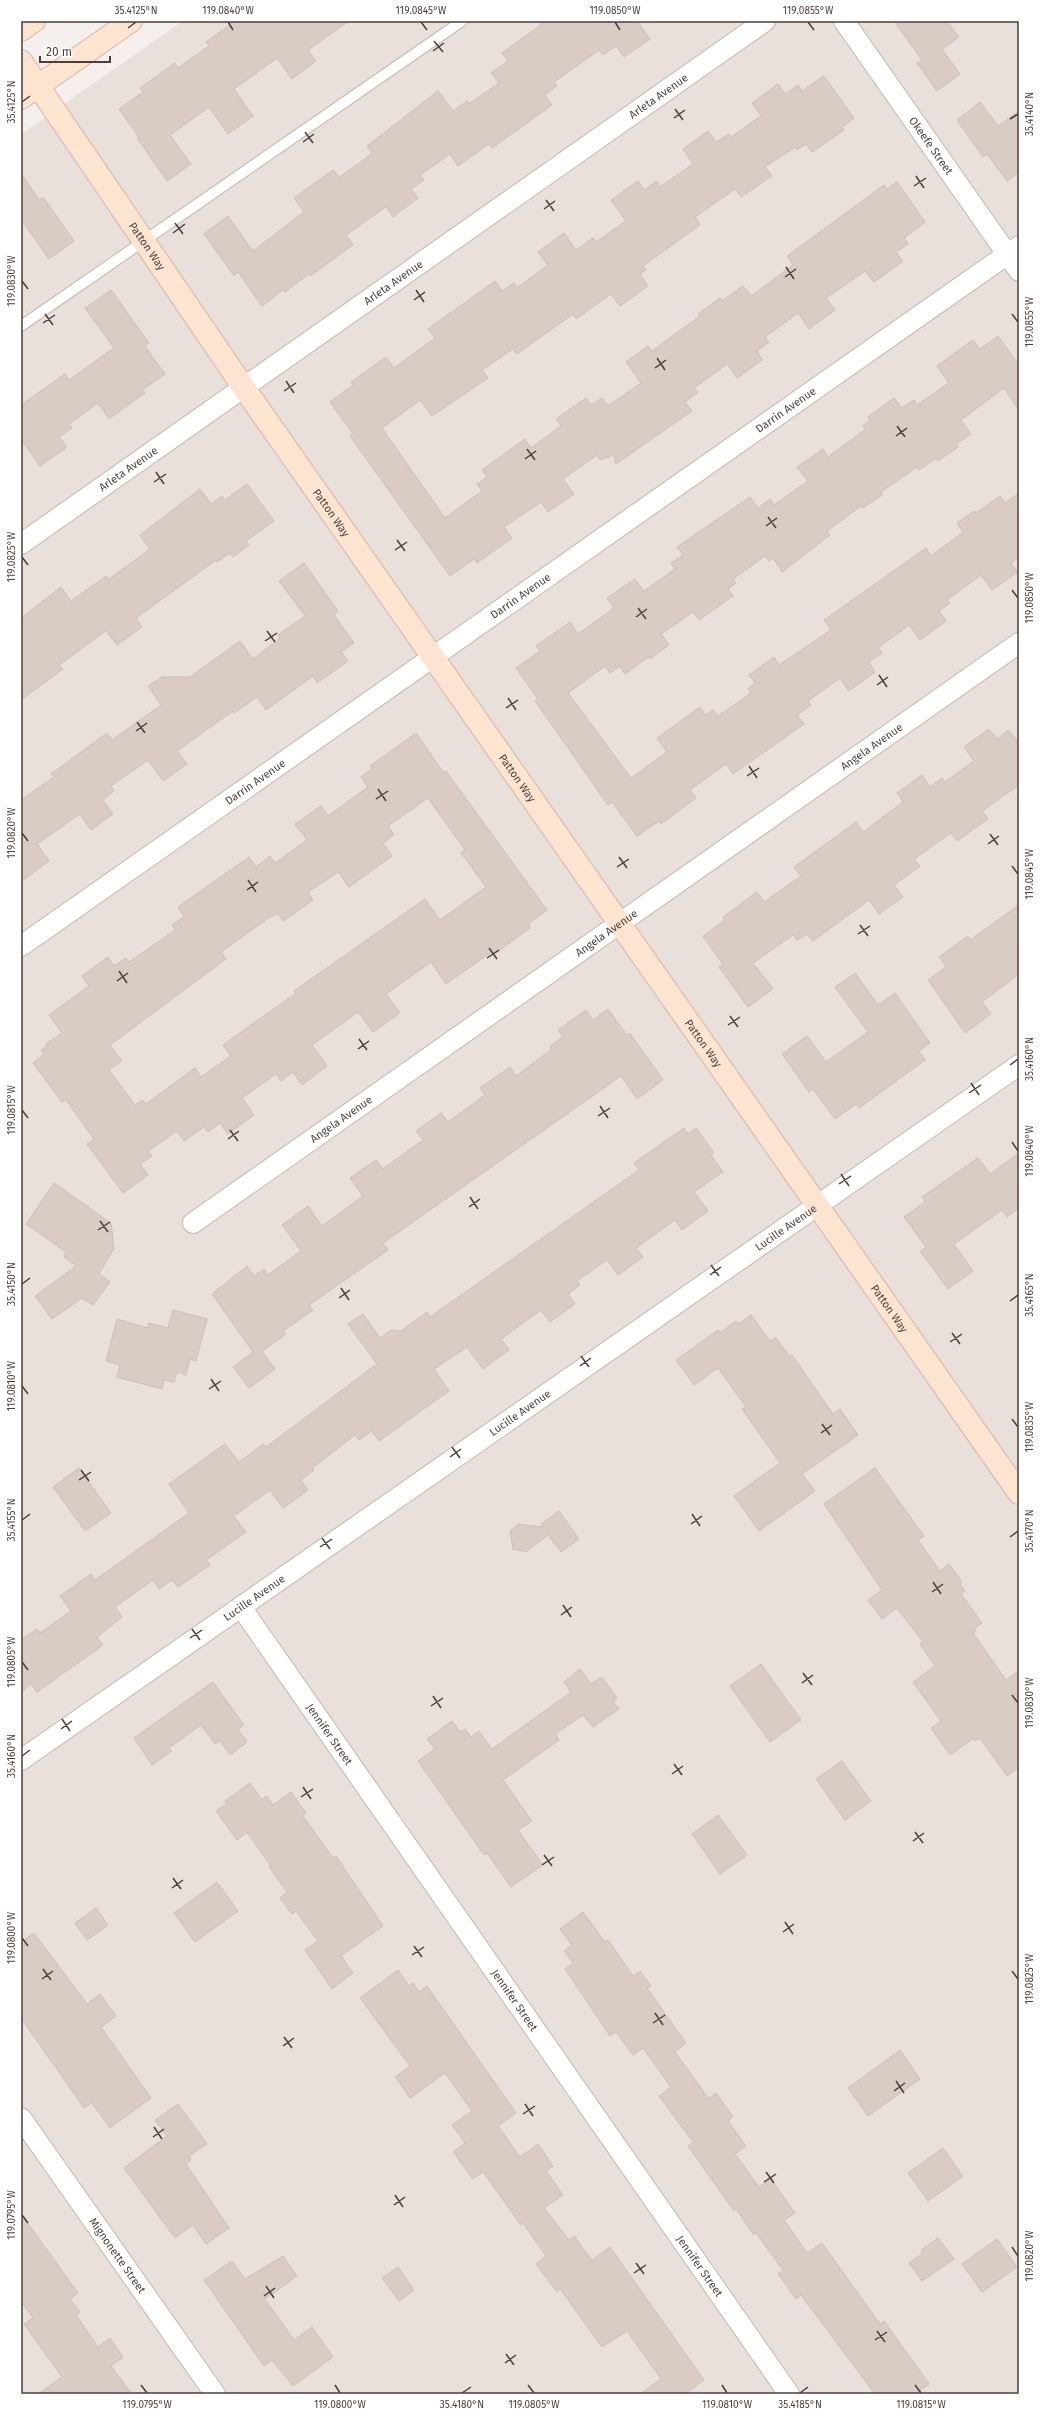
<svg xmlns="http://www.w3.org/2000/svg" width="1040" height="2415" viewBox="0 0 1040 2415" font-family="'Fira Sans',sans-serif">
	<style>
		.residential { fill: #e9e0db }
		.building { fill: #dacbc5; stroke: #d1beb6; fill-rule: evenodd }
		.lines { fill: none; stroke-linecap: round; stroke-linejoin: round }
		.lane-casing { stroke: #c4b8b2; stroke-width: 12 }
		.street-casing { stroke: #c4b8b2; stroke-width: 22 }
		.secondary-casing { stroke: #d5b7a1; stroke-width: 24 }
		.lane { stroke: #fff; stroke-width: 10 }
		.street { stroke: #fff; stroke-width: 20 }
		.secondary { stroke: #fce4d0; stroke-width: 22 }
		.ticks { fill: none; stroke: #4a3f3a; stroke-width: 1.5 }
		.labels { text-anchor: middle; stroke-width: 3; stroke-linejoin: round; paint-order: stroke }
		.street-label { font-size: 11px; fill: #4a3f3a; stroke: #fff }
		.neatline { fill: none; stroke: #4a3f3a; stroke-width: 1.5 }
		.ticks-label { font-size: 10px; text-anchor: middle; fill: #4a3f3a }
	</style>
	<rect width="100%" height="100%" fill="#f5f0ed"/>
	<path class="residential" d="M183,21H1019V2394H21V134Z"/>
	<path class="building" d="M235,21H349L308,50L316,61L292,79L277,58L234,89L253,116L228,134L209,107L170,135L191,164L167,181L137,138L139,137L119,109L143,92L140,88L175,63L178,68L209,46L206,42Z
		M546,21H637L650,39L624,57L616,46L603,55L599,50L554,82L557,86L545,95L552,105L492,148L489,144L458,166L450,154L420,175L424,180L411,189L418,198L393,217L386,207L346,235L353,245L310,276L309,274L285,292L284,289L262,306L238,272L234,276L204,234L228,216L253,251L304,212L294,198L333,170L339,177L358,164L372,153L367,146L438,91L453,111L467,101L469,104L499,83L491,73L508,61L502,53Z
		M894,21H947L959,37L942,49L960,74L937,91L917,63L922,60Z
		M824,76L854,118L842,127L844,130L812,152L806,144L797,150L795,147L765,167L772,176L741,197L735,189L695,217L700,225L643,266L646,270L640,274L648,286L620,306L611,294L576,319L573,314L517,354L513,349L482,370L488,378L432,416L420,400L382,428L445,518L482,491L477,484L487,477L482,470L525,439L531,448L561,426L556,419L586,398L591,405L602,398L608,406L641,383L626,362L648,346L652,351L700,316L698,314L720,298L722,301L743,286L751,296L793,265L787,256L884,185L887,189L897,182L925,222L904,238L908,244L896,252L903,261L874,282L865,271L826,298L835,310L809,329L798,313L765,337L769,342L757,351L762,360L737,378L727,364L694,388L698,392L685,402L692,411L616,464L614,455L600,460L597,455L563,479L574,494L548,512L541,502L504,527L512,538L477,563L474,559L450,576L350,436L353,434L330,402L353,385L351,382L386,357L394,368L435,338L428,329L495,281L502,291L514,283L517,288L548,265L538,252L564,233L576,250L593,238L596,242L626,221L611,200L638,181L644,190L657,181L660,187L693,164L683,149L708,131L716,142L729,134L731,137L761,116L752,103L778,84L785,94L798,85L802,91Z
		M980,102L998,126L1019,111V172L1007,181L987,154L983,157L957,120Z
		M21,173L39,200L43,197L74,241L49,259L21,219Z
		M111,290L149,343L145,346L165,374L142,390L145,393L109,419L98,403L69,424L72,428L59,437L67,447L40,466L21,439V405L65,374L69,380L114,348L85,308Z
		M998,336L1019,365V410L1004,388L961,420L971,434L956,444L958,447L938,461L936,458L919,470L917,467L881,492L882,495L863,508L861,506L827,531L830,535L782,572L773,558L769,561L765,556L733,579L736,583L728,589L733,596L699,620L693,612L661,634L669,645L650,659L648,657L625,674L620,666L610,673L605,666L568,693L631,778L667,752L657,738L700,707L705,715L713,710L718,716L751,693L748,689L755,683L749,675L774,657L779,665L831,630L824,620L926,548L931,556L963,532L957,523L974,511L976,513L1000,496L1005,503L1019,493V557L1011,563L1018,572L992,590L981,575L947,600L950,603L939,611L946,621L920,640L909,625L878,648L882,653L869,662L875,672L849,691L840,678L808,701L811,705L797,715L804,724L733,774L726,764L690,790L696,798L661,824L659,821L637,836L612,802L608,805L535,701L538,699L516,668L540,651L536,646L570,622L578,634L614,608L607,598L635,579L644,591L675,569L671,563L683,555L677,547L750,497L758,508L770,499L774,505L808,481L797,467L823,449L828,457L866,429L863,426L870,420L868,417L894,398L902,408L914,400L917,405L949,383L937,366L973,340L980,349Z
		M247,484L274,521L246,541L249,545L233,557L230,553L217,562L216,560L136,618L142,627L117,645L106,631L59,665L63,669L21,700V618L61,587L71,601L106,576L109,579L150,549L140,535L200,489L211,504L222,496L225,500Z
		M304,563L338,611L334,615L354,643L341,652L348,661L317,683L313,676L266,710L257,697L234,713L233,711L177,751L187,764L163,781L148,760L111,786L114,791L103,800L113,814L91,830L80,814L37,844L49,861L21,882V800L54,777L51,774L107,733L112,740L161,705L148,686L162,677H190L240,641L253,659L280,638L278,635L305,616L279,581Z
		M989,729L997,739L1009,730L1019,744V785L982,811L988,819L957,841L951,833L914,859L920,866L894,885L903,897L879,914L869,900L813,941L807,934L797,940L793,935L753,963L773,989L748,1007L719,967L723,964L703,936L725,920L723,917L757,892L764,902L801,876L794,867L856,822L863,832L903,802L897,793L922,775L930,787L942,778L945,782L974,761L964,747Z
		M416,733L444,773L446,771L547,910L529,923L530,928L496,953L494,950L446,984L431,962L386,994L400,1013L373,1032L358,1012L312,1045L327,1066L302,1085L293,1072L281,1081L276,1074L242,1098L254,1115L228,1134L220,1123L208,1132L204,1127L184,1141L177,1131L148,1151L152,1156L140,1164L148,1175L123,1193L87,1144L94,1139L66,1100L62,1102L33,1063L44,1054L41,1050L47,1046L46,1044L62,1033L49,1015L89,986L82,976L108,957L114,966L126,958L129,962L175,930L172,925L184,917L178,907L249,857L256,867L270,856L275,863L307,840L295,824L321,806L328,816L368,787L361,777L372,769L370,766ZM428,798L465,850L461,853L486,887L440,920L425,899L294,991L296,993L223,1045L231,1056L201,1077L195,1068L146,1104L143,1100L135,1105L109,1070L122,1061L110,1045L226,959L221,952L267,919L278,913L283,921L313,900L308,892L338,872L349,887L392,856L383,843L394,835L388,826Z
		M1019,905V974L982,1002L991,1014L965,1033L928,980L946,967L939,957L968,936L970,940Z
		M855,973L878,1005L895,993L930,1043L919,1051L925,1060L859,1108L856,1104L835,1119L813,1089L809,1092L782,1054L807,1036L826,1062L868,1032L835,987Z
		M608,1009L627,1035L630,1033L663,1080L637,1099L621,1076L383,1243L388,1250L309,1305L313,1310L283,1331L286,1334L262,1351L275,1369L249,1388L233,1367L253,1352L212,1294L247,1266L254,1276L264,1269L268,1275L301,1251L282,1225L308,1206L322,1226L363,1196L350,1178L376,1160L383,1169L423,1140L416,1131L441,1113L448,1122L485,1095L480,1088L510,1067L516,1076L552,1049L550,1046L563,1037L558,1030L586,1010L593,1020Z
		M684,1128L688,1134L696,1128L714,1153L711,1155L723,1172L694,1192L708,1211L682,1230L675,1220L636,1248L643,1257L618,1275L607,1260L577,1281L580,1285L568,1294L575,1304L550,1322L541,1310L501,1339L509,1350L483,1369L467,1347L434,1369L449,1391L379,1441L372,1431L359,1440L355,1435L312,1468L314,1470L301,1480L308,1490L283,1508L270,1490L234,1516L246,1532L206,1560L210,1565L178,1587L172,1580L159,1589L153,1580L115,1607L122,1617L97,1637L103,1645L37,1692L31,1684L21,1692V1640L37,1629L40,1633L71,1611L60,1596L91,1574L95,1580L189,1513L169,1484L225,1444L239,1462L263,1444L266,1447L377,1364L348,1324L363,1314L380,1338L391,1330L401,1331L427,1312L430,1317L639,1170L634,1163Z
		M1019,1153V1208L1007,1217L1002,1210L954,1244L973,1271L948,1289L920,1251L926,1247L904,1217L925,1202L922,1197L978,1158L990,1174Z
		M54,1183L111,1223L114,1248L99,1274L110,1282L93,1305L82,1298L52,1319L35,1296L76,1266L64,1257L66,1252L26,1224Z
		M173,1310L207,1319L196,1361L190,1359L186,1375L177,1372L174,1382L164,1380L162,1389L117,1377L120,1365L106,1361L117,1319L148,1328L149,1323L168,1328Z
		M751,1315L770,1341L776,1338L790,1357L792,1355L833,1414L840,1409L858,1435L802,1474L815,1491L759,1531L734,1496L780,1463L742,1409L746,1407L718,1368L694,1385L676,1360L718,1330L720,1333L736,1321L738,1324Z
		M79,1468L111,1513L85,1531L53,1487Z
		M875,1468L924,1536L918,1540L940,1571L949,1564L962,1582L960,1584L965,1591L961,1594L982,1623L974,1629L976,1631L973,1633L1006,1680L1019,1671V1767L1007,1776L980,1738L975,1741L974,1738L950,1755L931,1728L941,1721L913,1682L935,1666L920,1644L923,1642L897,1608L882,1619L868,1600L882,1590L824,1504Z
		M559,1511L579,1539L561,1552L548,1535L526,1552L513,1549L510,1531L518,1524L543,1527L541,1524Z
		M761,1664L801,1720L770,1742L730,1686Z
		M580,1669L591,1684L602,1677L617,1698L613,1701L619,1709L593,1727L583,1715L555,1734L559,1740L503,1780L532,1821L518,1830L543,1865L511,1887L487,1853L484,1855L418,1761L435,1749L427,1739L452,1721L460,1732L465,1729L471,1737L479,1731L492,1749L571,1692L564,1682Z
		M213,1682L244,1725L238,1729L247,1742L230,1755L220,1741L215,1744L201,1725L169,1748L172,1751L152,1765L134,1738Z
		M842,1761L871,1801L845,1820L816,1779Z
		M250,1783L262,1800L266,1796L273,1805L291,1792L306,1813L303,1816L333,1858L336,1856L383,1926L341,1956L353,1973L332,1989L305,1950L318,1941L296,1911L292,1914L280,1898L287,1892L269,1867L271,1866L247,1832L237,1840L216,1811L227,1804L225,1801Z
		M718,1815L747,1855L720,1874L692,1834Z
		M217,1882L238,1911L195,1942L174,1913Z
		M96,1908L108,1925L87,1940L75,1923Z
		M583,1912L605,1942L608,1940L633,1976L640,1971L651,1986L647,1988L686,2043L675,2052L709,2099L716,2093L733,2117L728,2121L746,2146L735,2154L759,2187L771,2179L795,2213L784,2220L807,2253L822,2243L880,2324L884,2321L929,2384L915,2394H875L801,2295L796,2299L778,2274L783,2270L756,2233L754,2235L736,2209L734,2211L688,2146L693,2142L659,2096L671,2087L643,2048L633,2055L616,2032L610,2036L565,1969L573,1963L564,1951L572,1945L560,1929Z
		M34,1933L87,2004L100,1994L116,2016L101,2027L151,2098L110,2128L92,2103L84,2108L21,2018V1942Z
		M398,1970L409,1986L413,1983L419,1992L427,1986L516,2113L498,2126L520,2157L538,2144L553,2166L546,2171L563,2195L544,2208L569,2240L574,2236L592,2260L610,2247L704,2380L685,2394H640L661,2379L627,2331L602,2347L560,2289L557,2292L536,2264L546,2256L523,2223L521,2225L483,2172L473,2179L453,2152L465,2143L452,2125L472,2111L445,2073L410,2098L395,2077L410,2066L360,1998Z
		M900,2050L920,2079L868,2116L848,2088Z
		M178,2104L207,2144L189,2156L191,2160L186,2164L229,2228L206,2244L193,2225L175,2238L124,2168L167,2136L155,2120Z
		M943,2148L963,2176L928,2201L908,2173Z
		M21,2214L78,2293L70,2299L80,2312L76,2315L98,2347L110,2338L123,2357L111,2366L132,2394H38L62,2377L24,2324L33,2318L21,2301Z
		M938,2238L954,2259L922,2281L909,2263L923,2253L921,2250Z
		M997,2239L1017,2267L982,2292L962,2264Z
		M283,2256L297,2276L265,2299L294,2340L312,2327L333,2357L293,2386L272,2360L264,2366L204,2280L232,2261L245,2279Z
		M398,2267L414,2290L399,2301L382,2278Z"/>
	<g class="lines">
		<g class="lane-casing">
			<path id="lane" d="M21,326L462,21"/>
		</g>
		<g class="street-casing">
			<g id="street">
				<path id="s1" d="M844,21L1019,271"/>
				<path id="s2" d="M21,544L765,21"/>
				<path id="s3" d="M21,946L1019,246"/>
				<path id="s4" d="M193,1223L1019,643"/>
				<path id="s5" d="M241,1607L789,2394"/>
				<path id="s6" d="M21,1760L1019,1065"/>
				<path id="s7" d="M21,2118L215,2394"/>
			</g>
		</g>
		<g class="secondary-casing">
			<g id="secondary">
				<path d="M21,30L34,21"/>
				<path id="s8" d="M21,61L244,388L1019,1493"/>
				<path d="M21,98L131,21"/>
			</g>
		</g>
		<use href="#lane" class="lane"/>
		<use href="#street" class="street"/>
		<use href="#secondary" class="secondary"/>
	</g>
	<path class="ticks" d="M228,22L233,30M421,22L427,30M615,22L620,30M808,22L814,30M128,28L136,22M434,41L443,52M433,51L444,43M22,102L30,96M675,109L683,120M674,118L685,110M1010,119L1018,114M305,132L313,143M303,142L314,134M916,176L924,188M914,186L926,178M546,200L554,211M544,209L555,201M175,223L183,234M173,233L185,224M786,267L794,279M785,277L796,269M22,281L28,289M416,290L424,302M414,300L425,292M45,314L53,325M1012,314L1018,322M43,323L55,315M657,358L665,370M655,368L666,360M286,381L294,393M284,391L296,383M897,426L905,437M896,436L907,428M527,449L535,460M525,459L536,451M156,472L164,484M154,482L166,474M768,517L776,528M766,526L777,518M397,540L405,551M395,550L407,542M22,557L28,565M1012,590L1018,598M638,608L646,619M636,617L647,609M267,631L275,642M265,641L277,633M879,675L887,687M877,685L888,677M508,698L516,710M506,708L518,700M137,722L145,733M136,731L147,723M749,766L757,778M747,776L759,768M378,789L386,801M376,799L388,791M22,833L28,841M990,834L998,845M988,844L999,836M619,857L627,868M1012,866L1018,874M617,867L629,859M248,880L256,892M247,890L258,882M860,925L868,936M858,934L870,926M489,948L497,959M487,958L499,950M119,971L127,983M117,981L128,973M730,1016L738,1027M728,1025L740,1017M359,1039L367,1050M358,1049L369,1041M1010,1065L1018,1059M971,1083L979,1095M969,1093L981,1085M600,1106L608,1118M22,1110L28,1118M598,1116L610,1108M230,1130L238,1141M228,1139L239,1131M1012,1142L1018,1151M841,1174L849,1186M839,1184L851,1176M470,1197L478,1209M469,1207L480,1199M100,1221L108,1232M98,1230L110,1222M711,1265L719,1276M710,1275L721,1267M22,1284L30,1278M341,1288L349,1300M339,1298L350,1290M1010,1301L1018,1295M952,1333L960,1344M950,1342L962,1334M581,1356L589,1367M580,1366L591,1358M211,1379L219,1391M22,1386L28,1394M209,1389L221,1381M1012,1419L1018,1427M822,1424L830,1435M821,1433L832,1425M452,1447L460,1458M450,1457L461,1449M81,1470L89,1481M79,1480L91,1472M692,1514L700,1526M22,1520L30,1514M691,1524L702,1516M1010,1537L1018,1531M322,1538L330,1549M320,1547L332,1539M933,1582L941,1594M932,1592L943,1584M563,1605L571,1617M561,1615L572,1607M192,1629L200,1640M190,1638L202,1630M22,1662L28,1670M803,1673L812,1685M802,1683L813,1675M1012,1695L1018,1703M433,1696L441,1708M431,1706L443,1698M62,1719L70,1731M61,1729L72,1721M22,1756L30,1750M674,1764L682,1775M672,1774L683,1766M303,1787L311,1799M301,1797L313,1789M915,1832L923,1843M913,1841L924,1833M544,1855L552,1866M542,1865L554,1857M173,1878L181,1889M172,1888L183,1880M785,1922L793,1934M783,1932L794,1924M22,1938L28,1946M414,1946L422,1957M412,1955L424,1947M43,1969L51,1980M1012,1971L1018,1979M42,1979L53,1971M655,2013L663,2025M653,2023L665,2015M284,2037L292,2048M283,2046L294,2038M896,2081L904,2093M894,2091L905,2083M525,2104L533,2116M523,2114L535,2106M154,2127L162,2139M153,2137L164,2129M766,2172L774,2183M764,2182L776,2174M395,2195L403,2207M394,2205L405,2197M22,2215L28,2223M1012,2247L1018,2256M636,2263L644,2274M634,2273L646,2265M266,2286L274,2298M264,2296L275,2288M877,2331L885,2342M875,2340L887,2332M506,2354L514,2365M505,2363L516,2355M141,2385L147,2393M335,2385L340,2393M528,2385L534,2393M722,2385L727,2393M915,2385L921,2393M462,2393L471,2387M800,2393L808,2387"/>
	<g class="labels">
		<g class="street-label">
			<text dy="4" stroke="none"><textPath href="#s2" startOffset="779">Arleta Avenue</textPath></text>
			<text dy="4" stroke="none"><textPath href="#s1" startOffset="152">Okeefe Street</textPath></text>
			<text dy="4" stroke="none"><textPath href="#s8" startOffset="224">Patton Way</textPath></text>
			<text dy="4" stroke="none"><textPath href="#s2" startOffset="455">Arleta Avenue</textPath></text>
			<text dy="4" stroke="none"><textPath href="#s3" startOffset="934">Darrin Avenue</textPath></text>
			<text dy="4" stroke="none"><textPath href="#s2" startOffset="131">Arleta Avenue</textPath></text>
			<text dy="4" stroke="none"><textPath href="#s8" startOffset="548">Patton Way</textPath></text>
			<text dy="4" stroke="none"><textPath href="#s3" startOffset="610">Darrin Avenue</textPath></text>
			<text dy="4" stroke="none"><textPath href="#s4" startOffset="829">Angela Avenue</textPath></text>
			<text dy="4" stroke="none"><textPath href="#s8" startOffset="872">Patton Way</textPath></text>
			<text dy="4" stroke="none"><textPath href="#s3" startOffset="286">Darrin Avenue</textPath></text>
			<text dy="4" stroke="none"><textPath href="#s4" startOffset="505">Angela Avenue</textPath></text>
			<text dy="4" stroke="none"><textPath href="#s8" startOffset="1196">Patton Way</textPath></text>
			<text dy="4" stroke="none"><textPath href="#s4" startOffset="181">Angela Avenue</textPath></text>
			<text dy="4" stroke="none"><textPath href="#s6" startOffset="932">Lucille Avenue</textPath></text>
			<text dy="4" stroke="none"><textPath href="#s8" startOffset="1520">Patton Way</textPath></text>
			<text dy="4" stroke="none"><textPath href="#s6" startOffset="608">Lucille Avenue</textPath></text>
			<text dy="4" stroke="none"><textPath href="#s6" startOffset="284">Lucille Avenue</textPath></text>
			<text dy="4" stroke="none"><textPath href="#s5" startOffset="155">Jennifer Street</textPath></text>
			<text dy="4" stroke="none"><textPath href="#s5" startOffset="479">Jennifer Street</textPath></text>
			<text dy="4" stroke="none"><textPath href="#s7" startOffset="168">Mignonette Street</textPath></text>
			<text dy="4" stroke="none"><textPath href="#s5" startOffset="803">Jennifer Street</textPath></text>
		</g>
	</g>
	<rect width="1040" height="2415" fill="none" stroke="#ffffff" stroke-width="44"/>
	<path d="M40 56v6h70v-6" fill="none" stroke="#4a3f3a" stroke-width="2"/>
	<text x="46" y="56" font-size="12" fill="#4a3f3a" stroke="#ffffff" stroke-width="3" paint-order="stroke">20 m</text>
	<rect x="22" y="22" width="996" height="2371" class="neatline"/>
	<g class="ticks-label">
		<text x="136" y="14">35.4125°N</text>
		<text x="228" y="14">119.0840°W</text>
		<text x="421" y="14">119.0845°W</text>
		<text x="615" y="14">119.0850°W</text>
		<text x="808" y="14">119.0855°W</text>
		<text transform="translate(11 102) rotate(-90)" y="4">35.4125°N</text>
		<text transform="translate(1029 114) rotate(-90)" y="4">35.4140°N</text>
		<text transform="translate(11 281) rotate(-90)" y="4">119.0830°W</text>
		<text transform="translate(1029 322) rotate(-90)" y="4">119.0855°W</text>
		<text transform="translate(11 557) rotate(-90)" y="4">119.0825°W</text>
		<text transform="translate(1029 598) rotate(-90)" y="4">119.0850°W</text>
		<text transform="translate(11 833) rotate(-90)" y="4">119.0820°W</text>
		<text transform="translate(1029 874) rotate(-90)" y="4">119.0845°W</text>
		<text transform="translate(1029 1059) rotate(-90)" y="4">35.4160°N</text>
		<text transform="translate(11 1110) rotate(-90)" y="4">119.0815°W</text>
		<text transform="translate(1029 1151) rotate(-90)" y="4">119.0840°W</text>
		<text transform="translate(11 1284) rotate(-90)" y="4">35.4150°N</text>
		<text transform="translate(1029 1295) rotate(-90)" y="4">35.4165°N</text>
		<text transform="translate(11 1386) rotate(-90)" y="4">119.0810°W</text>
		<text transform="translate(1029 1427) rotate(-90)" y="4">119.0835°W</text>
		<text transform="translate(11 1520) rotate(-90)" y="4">35.4155°N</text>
		<text transform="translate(1029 1531) rotate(-90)" y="4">35.4170°N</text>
		<text transform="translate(11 1662) rotate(-90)" y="4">119.0805°W</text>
		<text transform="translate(1029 1703) rotate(-90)" y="4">119.0830°W</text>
		<text transform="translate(11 1756) rotate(-90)" y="4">35.4160°N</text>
		<text transform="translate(11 1938) rotate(-90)" y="4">119.0800°W</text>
		<text transform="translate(1029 1979) rotate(-90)" y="4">119.0825°W</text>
		<text transform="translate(11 2215) rotate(-90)" y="4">119.0795°W</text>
		<text transform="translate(1029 2256) rotate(-90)" y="4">119.0820°W</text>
		<text x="147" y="2408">119.0795°W</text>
		<text x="340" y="2408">119.0800°W</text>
		<text x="462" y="2408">35.4180°N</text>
		<text x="534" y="2408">119.0805°W</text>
		<text x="727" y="2408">119.0810°W</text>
		<text x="800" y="2408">35.4185°N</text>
		<text x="921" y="2408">119.0815°W</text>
	</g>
</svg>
